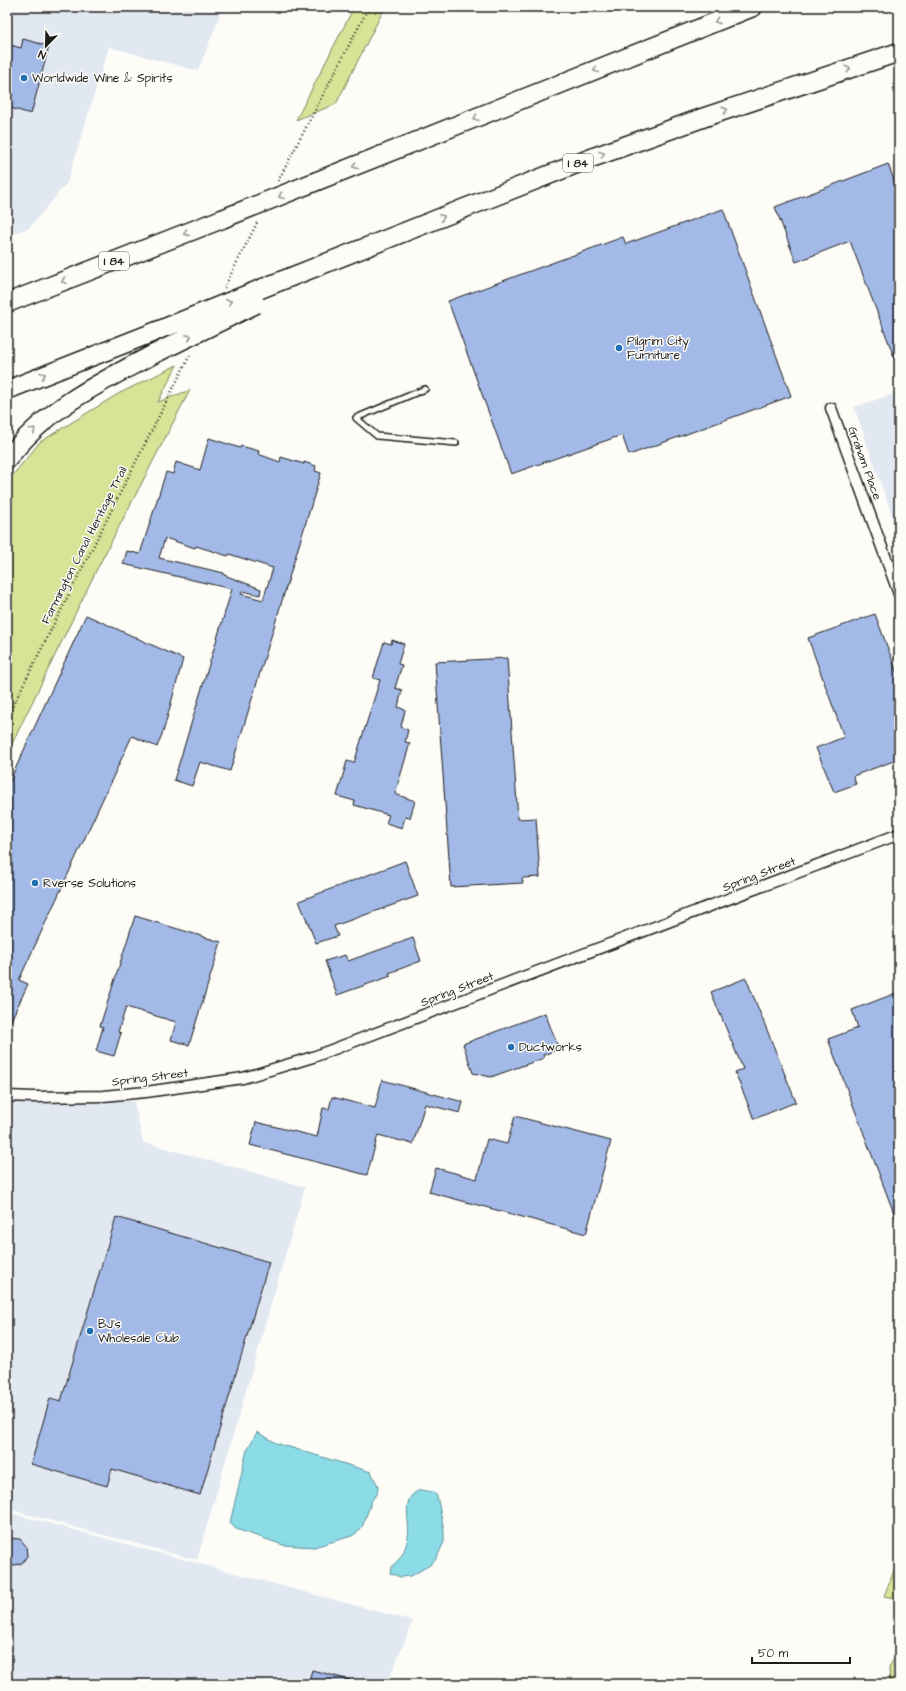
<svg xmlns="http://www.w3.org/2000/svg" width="906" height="1691" viewBox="0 0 906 1691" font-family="'Architects Daughter',sans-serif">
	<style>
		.built { fill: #e2e8f2 }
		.green { fill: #d7e497; stroke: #7a805a }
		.water { fill: #8cdce7; stroke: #5f8f96 }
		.building { fill: #a3bae8; stroke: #1c1c1c; fill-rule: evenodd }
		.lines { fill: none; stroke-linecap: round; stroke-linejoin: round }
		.lane-casing { stroke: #1c1c1c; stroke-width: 8 }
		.street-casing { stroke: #1c1c1c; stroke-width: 13 }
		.highway-casing { stroke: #1c1c1c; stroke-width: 21 }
		.path { stroke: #1c1c1c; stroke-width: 2.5; stroke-dasharray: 1 3; stroke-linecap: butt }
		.lane { stroke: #fdfcf7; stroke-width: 5 }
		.street { stroke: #fdfcf7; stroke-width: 10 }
		.highway { stroke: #fdfcf7; stroke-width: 18 }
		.highway-bridge-casing { stroke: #1c1c1c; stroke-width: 21; stroke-linecap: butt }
		.highway-bridge { stroke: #fdfcf7; stroke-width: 18 }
		.oneway { stroke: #989794 }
		.poi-dot { fill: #1f6fb2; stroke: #fdfcf7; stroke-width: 1.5 }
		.labels { text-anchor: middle; stroke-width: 3; stroke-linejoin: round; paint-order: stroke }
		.shield { fill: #fdfcf7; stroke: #605f5e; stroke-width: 1 }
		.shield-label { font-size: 11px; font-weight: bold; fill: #1c1c1c }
		.poi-label { font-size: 12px; fill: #1c1c1c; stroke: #fdfcf7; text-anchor: start }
		.street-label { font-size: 12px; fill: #1c1c1c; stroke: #fdfcf7 }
	</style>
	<rect width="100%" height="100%" fill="#fdfcf7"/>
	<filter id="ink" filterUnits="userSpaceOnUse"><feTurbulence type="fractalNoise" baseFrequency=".025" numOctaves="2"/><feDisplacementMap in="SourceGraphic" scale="8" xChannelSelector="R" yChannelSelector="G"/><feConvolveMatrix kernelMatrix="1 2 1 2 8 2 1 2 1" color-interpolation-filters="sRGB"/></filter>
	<g filter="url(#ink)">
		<path class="built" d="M7,7H223L198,71L109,47L67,183L29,228L7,236Z
			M899,392V535L854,407Z
			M7,1098L134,1101L143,1142L305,1187L197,1560L7,1509Z
			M7,1512L413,1621L387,1684H7Z"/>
		<path class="green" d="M354,7H385L336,104L296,120Z
			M177,365L158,402L190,390L96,571L7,754V482L40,442L118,394Z
			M899,1558V1599L884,1596Z
			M899,1651V1684H890L889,1667Z"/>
		<path class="water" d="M257,1432L276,1443L371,1472L378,1486L377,1494L372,1500L363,1525L359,1531L352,1536L314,1547L283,1545L236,1529L230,1523L247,1450Z
			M421,1490L432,1492L437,1496L444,1530V1542L437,1557L430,1565L411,1576L400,1577L390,1573C391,1564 398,1562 402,1555C405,1549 407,1543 408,1537C411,1521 399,1496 421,1490Z"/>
		<path class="building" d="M23,39L49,46L31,114L7,107V44L21,48Z
			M888,164L899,194L898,367L850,241L796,262L775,207Z
			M723,209L791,396L629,455L622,435L511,474L448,301L623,237L626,244Z
			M209,438L240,448L241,446L259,451L258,454L280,462L281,457L304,464V462L316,466L315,471L321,473L230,771L200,762L192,786L174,780L232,589L123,564L127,551L140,554L166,472L173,474L176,462L200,470ZM165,538L195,548L196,546L228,556L229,554L273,568L263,600L241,594L242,591L260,595L261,589L224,575V573L159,558Z
			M875,614L899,678V759L853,776L856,784L834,792L816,748L844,737L808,638Z
			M86,615L183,659L164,729L157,747L132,736L19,980L28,984L7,1029V787Z
			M392,640L404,644L398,664L402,665L395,688L402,690L398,707L405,710L401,727L408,730L405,742L410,743L395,794L415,801L410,818L405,817L402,828L386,823L389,815L354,805L355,801L337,796L347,761L354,763L380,680L373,678L384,642L391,644Z
			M507,658L518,819L536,818L540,877L522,878L523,883L451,887L435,662Z
			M405,861L418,896L334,926L338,936L316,943L299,901Z
			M135,916L221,942L189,1045L171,1040L176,1022L126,1007L118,1032L121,1033L114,1056L96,1051L103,1027L100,1026Z
			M413,938L421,961L389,973L391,976L337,995L325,961L345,955L348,961Z
			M746,978L796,1102L754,1119L735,1072L743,1069L711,992Z
			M899,992V1224H898L828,1039L858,1028L852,1010Z
			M545,1013L559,1049L543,1055L544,1058L491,1077L473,1073L463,1044Z
			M382,1080L463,1102L460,1113L425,1104L413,1144L378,1135L367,1175L250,1145L256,1122L317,1137L323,1108L329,1109L332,1097L375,1108Z
			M515,1116L611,1141L586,1234L429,1192L436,1168L477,1179L487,1139L507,1144Z
			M116,1217L269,1262L200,1495L112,1469L107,1486L31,1464L50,1398L61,1401Z
			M7,1538L20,1539L26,1546L27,1556L22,1563L12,1566L7,1565Z
			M312,1670L350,1680V1684H308Z"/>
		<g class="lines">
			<g class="lane-casing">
				<path id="lane" d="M425,389L356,418L377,436L456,443"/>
			</g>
			<g class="street-casing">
				<path id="street" d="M831,408L899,594
					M7,1096L33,1097L103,1096L146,1092L243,1078L313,1057L899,834"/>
			</g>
			<g class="highway-casing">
				<path id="highway" d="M317,181L753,7
					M263,288L594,157L705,117L899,52
					M7,303L222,219
					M7,390L167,327
					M7,460C44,410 100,382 154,354"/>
			</g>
			<path class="path" d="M278,181L369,7
				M224,288L258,221
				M7,717L191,353"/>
			<use href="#lane" class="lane"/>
			<use href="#street" class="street"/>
			<use href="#highway" class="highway"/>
			<g class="highway-bridge-casing">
				<path id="highway-bridge" d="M222,219L317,181
					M167,327L263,288
					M154,354L256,304"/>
			</g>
			<use href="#highway-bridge" class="highway-bridge"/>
		</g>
		<defs><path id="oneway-chevron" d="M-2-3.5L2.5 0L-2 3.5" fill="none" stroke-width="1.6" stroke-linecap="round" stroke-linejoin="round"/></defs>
		<g class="oneway">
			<use href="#oneway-chevron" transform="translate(717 21) rotate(158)"/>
			<use href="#oneway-chevron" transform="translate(848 69) rotate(-18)"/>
			<use href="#oneway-chevron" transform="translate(596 70) rotate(158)"/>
			<use href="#oneway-chevron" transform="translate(725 110) rotate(-19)"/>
			<use href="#oneway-chevron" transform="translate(476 118) rotate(158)"/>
			<use href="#oneway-chevron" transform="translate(602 154) rotate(-20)"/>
			<use href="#oneway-chevron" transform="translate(355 166) rotate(158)"/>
			<use href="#oneway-chevron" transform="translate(281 196) rotate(158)"/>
			<use href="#oneway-chevron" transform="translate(442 217) rotate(-22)"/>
			<use href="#oneway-chevron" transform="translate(186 233) rotate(159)"/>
			<use href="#oneway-chevron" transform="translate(64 281) rotate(159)"/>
			<use href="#oneway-chevron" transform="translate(229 302) rotate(-22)"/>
			<use href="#oneway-chevron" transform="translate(189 337) rotate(-26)"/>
			<use href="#oneway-chevron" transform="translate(43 375) rotate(-22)"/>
			<use href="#oneway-chevron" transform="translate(33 430) rotate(-43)"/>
		</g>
	</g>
	<g class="poi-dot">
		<circle cx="24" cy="78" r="4"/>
		<circle cx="619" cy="348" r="4"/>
		<circle cx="35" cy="883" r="4"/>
		<circle cx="511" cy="1047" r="4"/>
		<circle cx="90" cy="1331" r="4"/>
	</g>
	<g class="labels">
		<g class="shield">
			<rect x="563" y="154" width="30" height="18" rx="3"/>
			<rect x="99" y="252" width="30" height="18" rx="3"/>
		</g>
		<g class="shield-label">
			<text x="578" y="167">I 84</text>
			<text x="114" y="265">I 84</text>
		</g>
		<g class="poi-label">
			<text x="32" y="82">Worldwide Wine &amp; Spirits</text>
			<text x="627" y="345">Pilgrim City<tspan x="627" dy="14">Furniture</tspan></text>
			<text x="43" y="887">Rverse Solutions</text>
			<text x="519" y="1051">Ductworks</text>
			<text x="98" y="1328">BJ's<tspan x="98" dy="14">Wholesale Club</tspan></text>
		</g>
		<g class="street-label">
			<text transform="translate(865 463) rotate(70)" y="4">Graham Place</text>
			<text transform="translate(84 545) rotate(-63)" y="4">Farmington Canal Heritage Trail</text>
			<text transform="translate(759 874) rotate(-21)" y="4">Spring Street</text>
			<text transform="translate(457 989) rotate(-21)" y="4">Spring Street</text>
			<text transform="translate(150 1077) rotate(-7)" y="4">Spring Street</text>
		</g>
	</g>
	<rect width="906" height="1691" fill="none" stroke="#fdfcf7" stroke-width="24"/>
	<rect x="12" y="12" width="882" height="1667" fill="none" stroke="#1c1c1c" stroke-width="1.5" filter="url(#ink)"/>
	<g transform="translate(46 46) rotate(203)" stroke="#fdfcf7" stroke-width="3" paint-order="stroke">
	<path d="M0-3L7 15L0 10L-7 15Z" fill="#1c1c1c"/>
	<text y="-6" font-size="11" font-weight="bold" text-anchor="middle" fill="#1c1c1c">N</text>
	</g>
	<path d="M752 1657v6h98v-6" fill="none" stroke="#1c1c1c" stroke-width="2"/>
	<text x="758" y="1657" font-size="12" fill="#1c1c1c" stroke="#fdfcf7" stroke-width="3" paint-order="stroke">50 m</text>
</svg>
